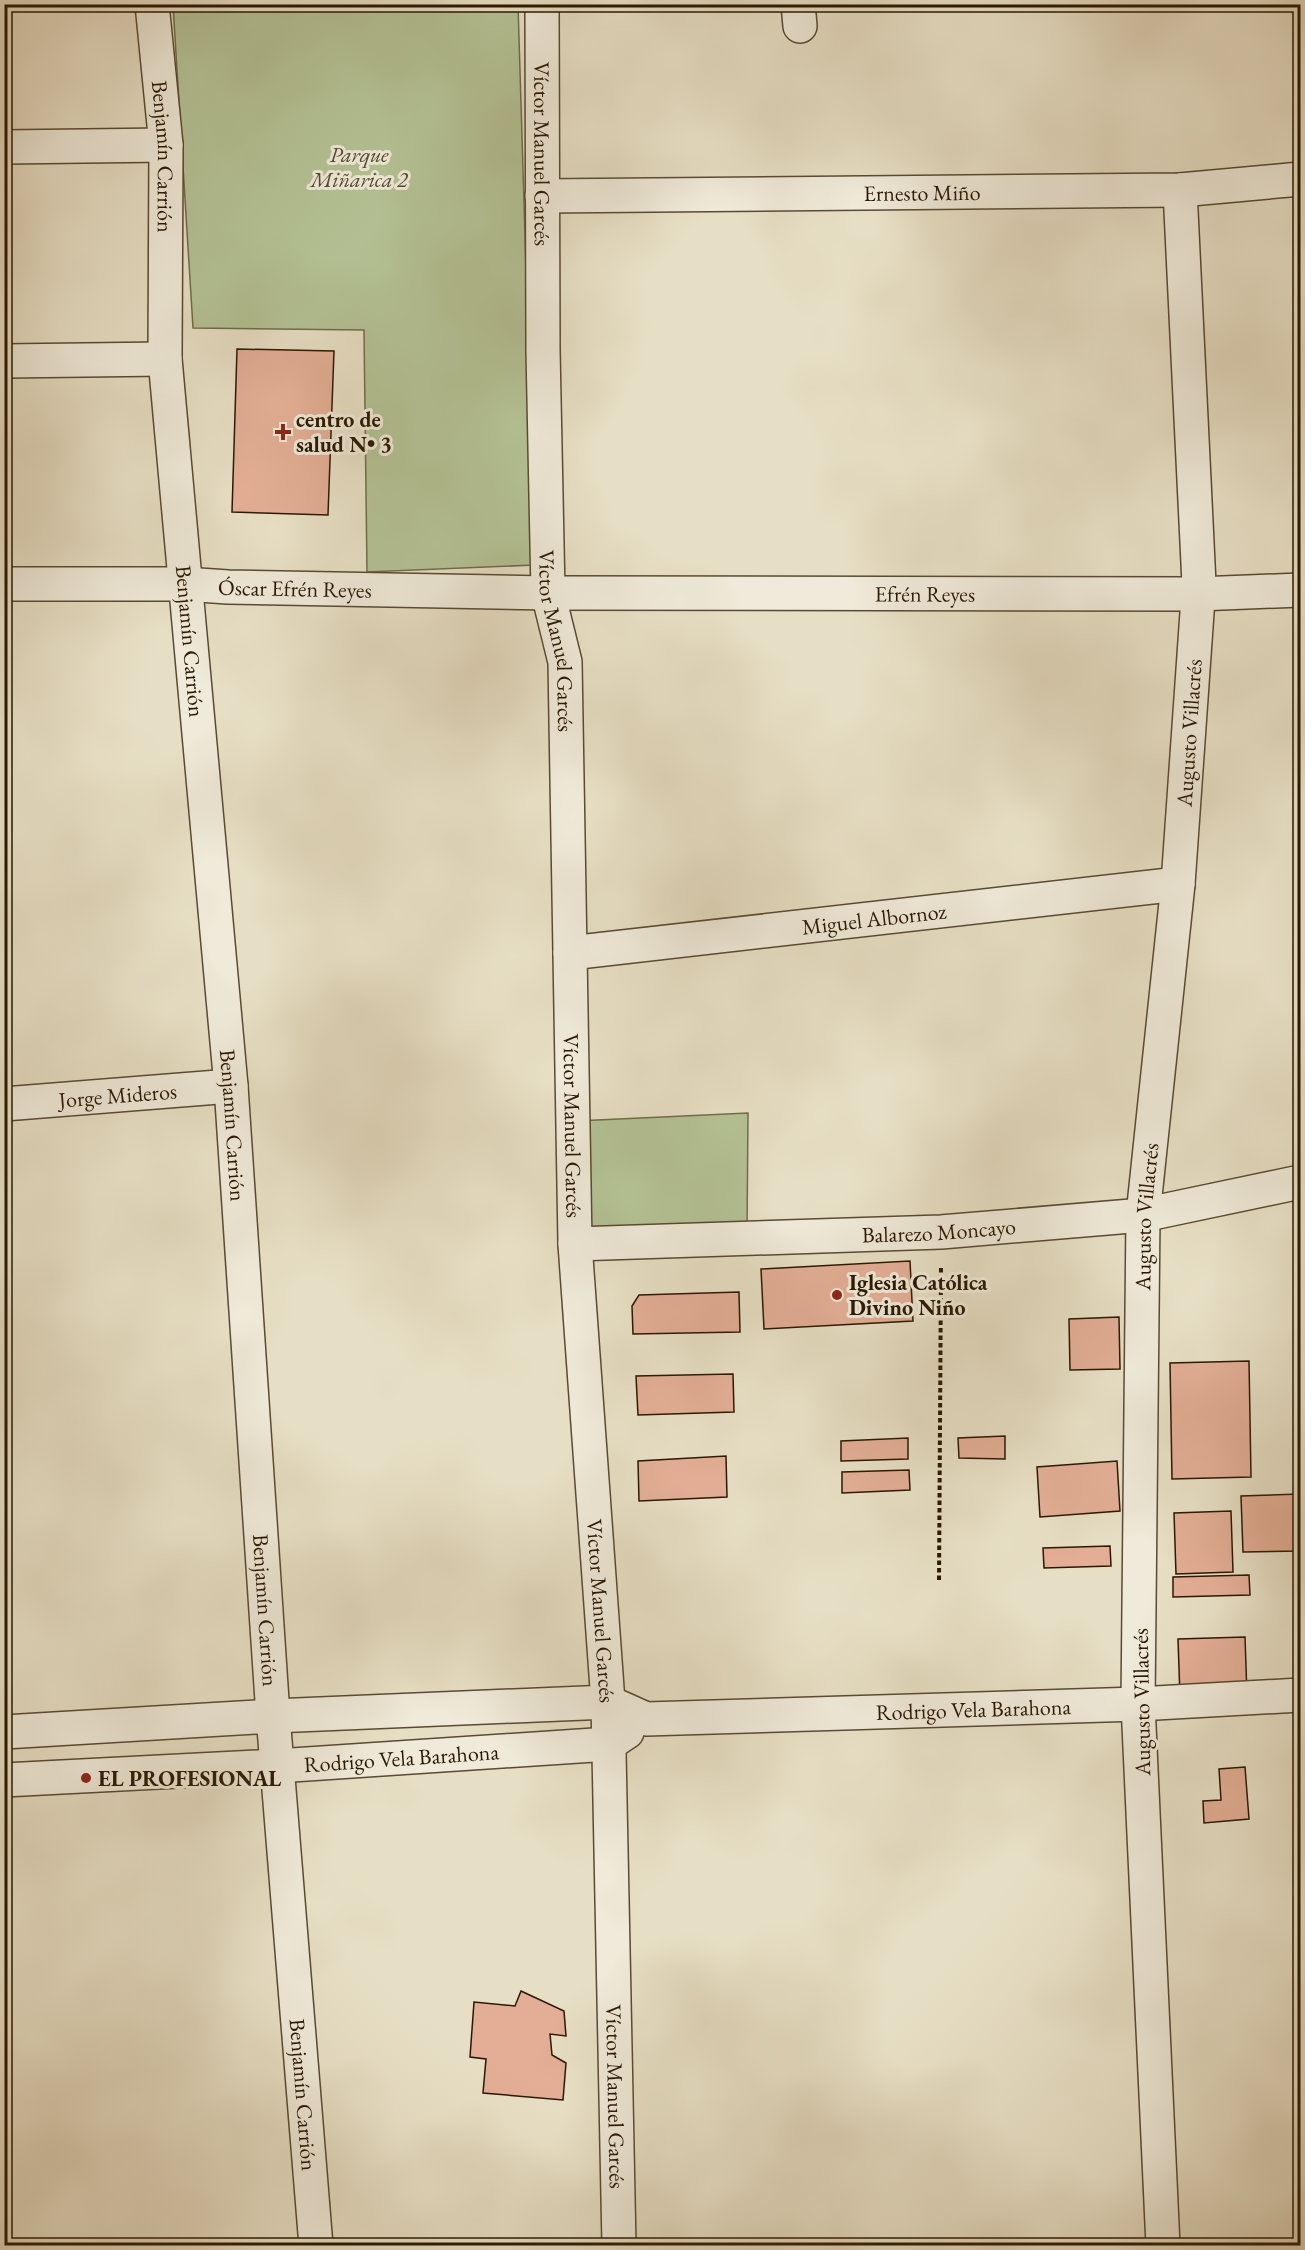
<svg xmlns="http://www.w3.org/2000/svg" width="1305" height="2250" viewBox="0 0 1305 2250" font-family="'EB Garamond',serif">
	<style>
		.green { fill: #b4c295; stroke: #6f6d4b; stroke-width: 1.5 }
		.building { fill: #e3ae95; stroke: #2a1801; stroke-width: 1.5 }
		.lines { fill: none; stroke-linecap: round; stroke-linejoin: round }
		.minor-casing { stroke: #594a32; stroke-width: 36 }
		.path { stroke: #2a1801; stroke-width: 4; stroke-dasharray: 4.5 3; stroke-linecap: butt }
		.minor { stroke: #efead9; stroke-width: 33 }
		.poi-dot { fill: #8f2418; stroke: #efead9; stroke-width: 2 }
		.labels { text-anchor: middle; stroke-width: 6; stroke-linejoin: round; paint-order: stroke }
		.park-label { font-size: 22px; font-style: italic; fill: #534b2d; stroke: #efead9 }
		.street-label { font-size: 22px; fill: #2a1801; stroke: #efead9 }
		.poi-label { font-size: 22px; font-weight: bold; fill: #2a1801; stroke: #efead9; text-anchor: start }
	</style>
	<rect width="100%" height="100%" fill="#e7dfc5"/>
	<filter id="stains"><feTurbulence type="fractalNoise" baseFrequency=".00333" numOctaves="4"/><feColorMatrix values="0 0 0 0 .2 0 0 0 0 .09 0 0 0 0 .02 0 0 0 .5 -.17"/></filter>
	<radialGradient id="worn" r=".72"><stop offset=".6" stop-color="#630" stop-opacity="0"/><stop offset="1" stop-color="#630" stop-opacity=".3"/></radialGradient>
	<path class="green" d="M173,5H518L535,565L367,572L364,330L193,328Z
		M748,1113L747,1232L578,1241L576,1121Z"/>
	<path class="building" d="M237,349L334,351L328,515L232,512Z
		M910,1261L913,1321L764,1329L761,1269Z
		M739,1292L740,1332L633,1334L632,1306L639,1295Z
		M1119,1317L1120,1369L1070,1370L1069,1319Z
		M1249,1361L1251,1477L1172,1479L1170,1363Z
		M733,1374L734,1412L638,1415L636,1376Z
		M1005,1436V1459L959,1458L958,1438Z
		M908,1438V1459L841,1461V1441Z
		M726,1456L727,1497L639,1501L638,1461Z
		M1117,1461L1120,1511L1040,1517L1037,1467Z
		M909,1470L910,1490L842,1493V1472Z
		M1300,1494V1551L1243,1552L1241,1496Z
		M1231,1511L1233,1572L1176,1574L1174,1513Z
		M1110,1546L1111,1566L1044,1568L1043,1548Z
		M1249,1575L1250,1595L1173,1597V1577Z
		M1245,1637L1247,1695L1180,1697L1178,1639Z
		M1245,1767L1249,1819L1204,1823L1203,1801L1221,1800L1219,1769Z
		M521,1991L564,2011L566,2036L550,2034L552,2055L566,2063L563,2100L483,2093L486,2059L470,2057L474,2002L515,2006Z"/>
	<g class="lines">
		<g class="minor-casing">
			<g id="minor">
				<path id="s1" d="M152,4L166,145L165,359L231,1086L273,1716L316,2246"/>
				<path id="s2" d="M542,4L543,350L548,593L565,662L575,1244L608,1702L619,2246"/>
				<path d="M798,4L800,26"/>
				<path d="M4,147L166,145"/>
				<path id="s3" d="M542,196L1180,190L1300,179"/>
				<path d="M4,361L165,359"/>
				<path id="s4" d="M4,584H184L228,587L548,593L1198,594L1300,590"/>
				<path id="s5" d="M570,953L1178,884"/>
				<path id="s6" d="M4,1104L231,1086"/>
				<path id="s7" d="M575,1244L941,1232L1143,1215L1300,1182"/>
				<path id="s8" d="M4,1732L273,1716L608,1702L646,1719L1138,1704L1300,1695"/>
				<path id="s9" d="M4,1780L277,1766L609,1744L627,1732"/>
				<path id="s10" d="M1163,2246L1138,1704L1143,1215L1178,884L1199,584L1180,190"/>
			</g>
		</g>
		<path class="path" d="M939,1580L941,1268"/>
		<use href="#minor" class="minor"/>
	</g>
	<g class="poi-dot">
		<path d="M280 423h6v6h6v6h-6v6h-6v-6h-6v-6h6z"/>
		<circle cx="837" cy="1295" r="6"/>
		<circle cx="86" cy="1778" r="6"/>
	</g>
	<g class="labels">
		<g class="park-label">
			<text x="359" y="162">Parque<tspan x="359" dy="25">Miñarica 2</tspan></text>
		</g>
		<g class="street-label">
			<text dy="8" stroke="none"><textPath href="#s2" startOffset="150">Víctor Manuel Garcés</textPath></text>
			<text dy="8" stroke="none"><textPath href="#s1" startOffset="153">Benjamín Carrión</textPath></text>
			<text dy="8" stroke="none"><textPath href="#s3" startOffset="380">Ernesto Miño</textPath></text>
			<text dy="8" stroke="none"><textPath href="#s4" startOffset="291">Óscar Efrén Reyes</textPath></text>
			<text dy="8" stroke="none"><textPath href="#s4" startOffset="921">Efrén Reyes</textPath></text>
			<text dy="8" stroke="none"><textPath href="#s2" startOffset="638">Víctor Manuel Garcés</textPath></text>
			<text dy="8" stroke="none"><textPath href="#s1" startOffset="639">Benjamín Carrión</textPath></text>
			<text dy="8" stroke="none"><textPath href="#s10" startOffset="1516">Augusto Villacrés</textPath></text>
			<text dy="8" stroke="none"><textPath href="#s5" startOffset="306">Miguel Albornoz</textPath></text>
			<text dy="8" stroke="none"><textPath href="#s6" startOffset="114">Jorge Mideros</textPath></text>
			<text dy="8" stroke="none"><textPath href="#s1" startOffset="1125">Benjamín Carrión</textPath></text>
			<text dy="8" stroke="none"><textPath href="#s2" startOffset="1124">Víctor Manuel Garcés</textPath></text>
			<text dy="8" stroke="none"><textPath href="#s10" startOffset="1030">Augusto Villacrés</textPath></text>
			<text dy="8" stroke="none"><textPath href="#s7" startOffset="364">Balarezo Moncayo</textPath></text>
			<text dy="8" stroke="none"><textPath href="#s1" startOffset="1611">Benjamín Carrión</textPath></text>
			<text dy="8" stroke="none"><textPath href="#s2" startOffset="1610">Víctor Manuel Garcés</textPath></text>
			<text transform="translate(1141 1702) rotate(-91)" y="8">Augusto Villacrés</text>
			<text dy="8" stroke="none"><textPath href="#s8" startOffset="974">Rodrigo Vela Barahona</textPath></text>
			<text dy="8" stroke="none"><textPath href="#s9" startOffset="398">Rodrigo Vela Barahona</textPath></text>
			<text dy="8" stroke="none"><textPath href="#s1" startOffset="2097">Benjamín Carrión</textPath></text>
			<text dy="8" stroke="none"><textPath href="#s2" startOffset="2096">Víctor Manuel Garcés</textPath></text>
		</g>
		<g class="poi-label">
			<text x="296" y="427">centro de<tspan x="296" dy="25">salud N• 3</tspan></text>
			<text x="849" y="1290">Iglesia Católica<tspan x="849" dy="25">Divino Niño</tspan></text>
			<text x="98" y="1786">EL PROFESIONAL</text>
		</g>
	</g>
	<rect width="1305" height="2250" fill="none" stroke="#e7dfc5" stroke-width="24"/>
	<rect x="6" y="6" width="1293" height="2238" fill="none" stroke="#2a1801" stroke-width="3"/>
	<rect x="12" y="12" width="1281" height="2226" fill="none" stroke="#2a1801" stroke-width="1.5"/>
	<rect width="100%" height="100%" filter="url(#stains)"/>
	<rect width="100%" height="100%" fill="url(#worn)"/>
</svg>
